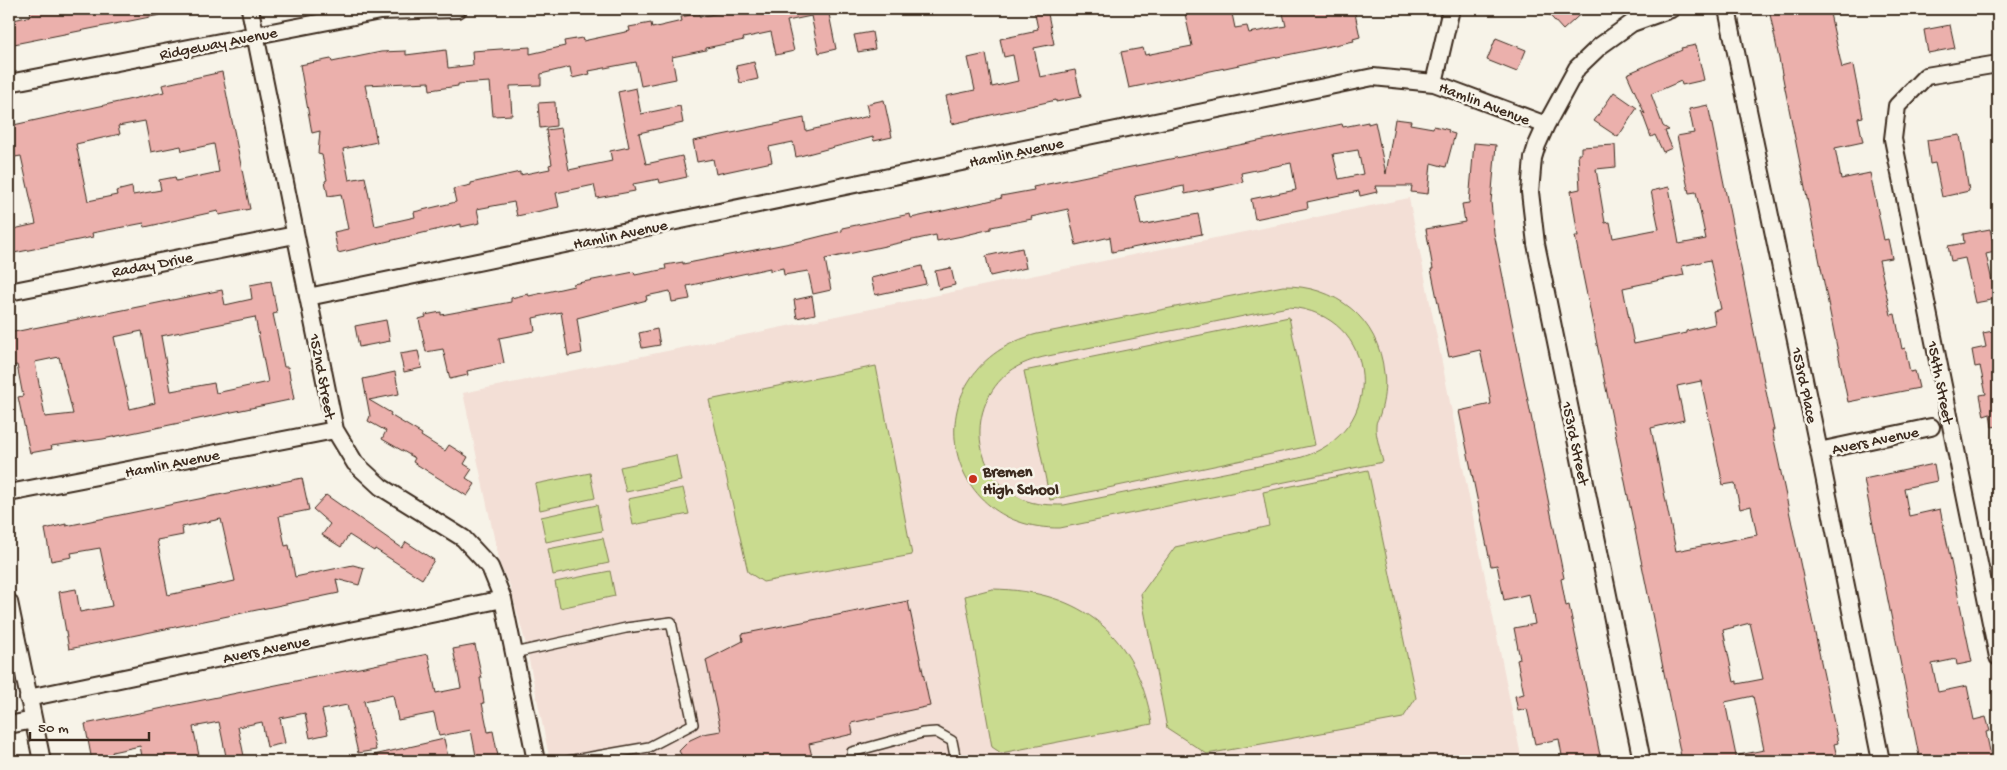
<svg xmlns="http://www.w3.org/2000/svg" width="2007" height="770" viewBox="0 0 2007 770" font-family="'Gochi Hand',sans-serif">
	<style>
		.built { fill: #f3dfd6 }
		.pitch { fill: #c9db8f; stroke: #828256; fill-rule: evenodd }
		.building { fill: #ebb0ac; stroke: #3b2a1e; fill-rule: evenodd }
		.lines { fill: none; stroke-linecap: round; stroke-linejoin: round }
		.lane-casing { stroke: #3b2a1e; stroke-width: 12 }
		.street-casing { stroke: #3b2a1e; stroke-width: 20 }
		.lane { stroke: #f7f3e8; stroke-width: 9 }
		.street { stroke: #f7f3e8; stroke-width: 16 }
		.poi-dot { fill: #c8321e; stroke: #f7f3e8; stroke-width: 2 }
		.labels { text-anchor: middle; stroke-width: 5; stroke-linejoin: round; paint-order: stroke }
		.street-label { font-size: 16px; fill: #3b2a1e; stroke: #f7f3e8 }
		.poi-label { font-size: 16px; font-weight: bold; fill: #3b2a1e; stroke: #f7f3e8; text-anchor: start }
	</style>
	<rect width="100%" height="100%" fill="#f7f3e8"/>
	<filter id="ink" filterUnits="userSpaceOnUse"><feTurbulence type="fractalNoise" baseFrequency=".02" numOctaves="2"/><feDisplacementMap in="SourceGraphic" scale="10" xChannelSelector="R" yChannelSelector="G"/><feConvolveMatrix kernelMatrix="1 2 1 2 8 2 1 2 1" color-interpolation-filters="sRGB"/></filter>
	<g filter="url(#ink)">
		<path class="built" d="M1409,198L1522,761H550L525,641L510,586L500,565L463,393Z"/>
		<path class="pitch" d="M1283,286C1335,285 1379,318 1384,373C1386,386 1384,401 1380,414C1379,418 1376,421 1376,425C1375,434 1381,453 1383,462L1060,528C936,530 913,366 1037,334ZM1288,307C1380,313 1390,433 1299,458L1064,505C1050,505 1035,505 1022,499C971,474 966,407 1009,372C1021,363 1034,359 1048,356Z
			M1289,317L1315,445L1050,500L1024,371Z
			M876,366L912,555L763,582L748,572L709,400Z
			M676,455L681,481L626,492L620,467Z
			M1368,470L1416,698L1403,718L1207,754L1167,728L1141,594L1175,547L1269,526L1263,492Z
			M590,473L595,498L540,510L535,484Z
			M683,488L689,514L633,525L628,499Z
			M597,505L602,531L546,542L541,517Z
			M603,538L609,563L553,575L548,549Z
			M610,571L615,596L560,608L555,582Z
			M992,589C1082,590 1137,635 1152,724L1001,753L992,747L965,596Z"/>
		<path class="building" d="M30,9H159L160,15L9,45V21L31,16Z
			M723,9H828L836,49L819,53L811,16L787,21L794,51L776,55L771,32L743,38L744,40L706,48V50L672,57L676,79L641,86L636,62L589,71L590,74L572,78L570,67L541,74V85L510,86L512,115L493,116L490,82L458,84V86L430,90L429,82L365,85L377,142L343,149L349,180L365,177L375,226L415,217L414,212L456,202L453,189L471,185V183L520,172V175L550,169L549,165L552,164L546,130L561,128L569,170L612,161L610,151L629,147L618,92L636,88L641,114L680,106L683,123L639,133L646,164L682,156L687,177L660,183L659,179L633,184L635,191L597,198L594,185L556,193L559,207L517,216L514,202L477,209L480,223L461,227V224L338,253L334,232L348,229L341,194L328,196L325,181L327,180L322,155L318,154L320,131L312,133L300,65L331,59L332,62L381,52L406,51V55L446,50L448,68L473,65L472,51L530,47V54L565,46L564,41L582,38L583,41L630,31L629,27L651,23L652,28L682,21L681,17L699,13L700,17L723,12Z
			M1034,9H1047L1054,44L1034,48L1040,77L1075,70L1081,97L1056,102V100L952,124L946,96L975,90L968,58L986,54L992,87L1018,81L1013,55L1004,57L1000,39L1033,32V30L1038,29Z
			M1184,9H1231L1235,28L1247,26L1249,33L1286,26L1282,9H1354L1360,37L1353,39L1354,41L1129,88L1121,52L1143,48L1145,55L1192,46Z
			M1544,9H1586L1563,30Z
			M1769,9H1829L1842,68L1853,65L1863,117L1858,118L1863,142L1835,148L1841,179L1870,173L1884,240L1888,239L1892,258L1879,260L1891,315L1895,314L1902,349L1905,348L1910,372L1915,371L1919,388L1848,402Z
			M1950,25L1955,48L1928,53L1924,30Z
			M872,32L875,49L858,52L854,35Z
			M1496,38L1526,50L1517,72L1487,60Z
			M1696,45L1704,80L1682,85L1681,81L1651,94L1663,126L1669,130L1665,131L1672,148L1663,152L1655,135L1651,137L1641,110L1645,114L1627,74L1682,50L1681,48Z
			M754,62L758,79L740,83L736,66Z
			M222,72L250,209L219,215L218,211L145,227L144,223L92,233L93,237L9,254V230L36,224L21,156L9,158V126L164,92L162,85ZM145,121L151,152L181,146L182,151L214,144L219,172L176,181L175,177L159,180L161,190L133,195L132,187L116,191L117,195L88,201L76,144L120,134L118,126Z
			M1614,92L1637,108L1618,137L1594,121Z
			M884,100L892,137L874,141L873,137L796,157L793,142L769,147L772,162L716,174L713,159L697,162L693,141L804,118L806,131L869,116L866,104Z
			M555,102L556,126L540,128L538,103Z
			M1708,105L1769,406L1774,430H1772L1835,728L1838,743L1834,744L1838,761H1739V755L1764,750L1753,696L1725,702L1737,761H1682L1578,251L1575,236H1578L1571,191L1580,189L1578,154H1581V147L1615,145L1616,167L1596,169L1605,223L1610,222L1613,238L1659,229L1651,191L1669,187L1679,244L1706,239L1696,192L1689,193L1677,136L1694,133L1689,109ZM1710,260L1721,309L1713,311L1715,324L1686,331V333L1634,344L1623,288L1684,275L1682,266ZM1701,381L1723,485L1735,483L1740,509L1751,506L1757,535L1676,551L1651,428L1684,420L1677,386ZM1750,623L1763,679L1737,684V681L1734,682L1723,630Z
			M1395,119L1411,121L1410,124L1433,128L1434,126L1449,130L1448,132L1455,134L1446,167L1431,163L1428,194L1411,192L1412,186H1375L1377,192L1360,196L1359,191L1307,202L1308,208L1255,219L1251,199L1296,190L1291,163L1241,173L1243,182L1221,187L1185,194L1184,186L1135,196L1141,225L1198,214L1202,234L1112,252L1110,237L1076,245L1068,209L1031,217L1032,219L991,227V229L962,236L937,241L936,235L825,259L831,290L813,294L808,271L784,275L783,268L770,271V268L687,286L690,299L672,302L670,291L646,296L647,300L577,318L582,353L568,356L561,312L533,318L535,331L499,338L504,363L467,371L468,375L450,379L443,349L426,352L419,319L426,317L425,315L441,312V315L511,302V298L528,294L529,296L574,286L573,284L634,272L635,275L666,269L665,265L683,262V264L806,240L842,231V228L910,214L911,218L1002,198L1001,196L1034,190L1033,187L1342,124L1343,127L1368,122V124L1375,122L1386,174ZM1358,150L1363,174L1339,179L1333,154Z
			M1960,135L1969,191L1942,197L1935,163L1930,164L1927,140Z
			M1474,143L1496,145L1491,202L1494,233L1564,578L1561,579L1566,606L1569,605L1601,760L1592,761H1563L1559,739L1535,744L1527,709L1518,711L1515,696L1524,694L1517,660L1520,659L1514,628L1535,624L1529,594L1504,600L1497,565L1491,566L1459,411L1491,404L1489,390L1480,350L1449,357L1431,269H1433L1426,229L1465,222L1462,204L1469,203Z
			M1990,229L1995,252L1986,254L1996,299L1975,303L1965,258L1951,261L1948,246L1964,243L1963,234Z
			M1022,248L1026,268L990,276L986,256Z
			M922,266L926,284L875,295L871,278Z
			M951,268L955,285L939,289L935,271Z
			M271,281L277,313L273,314L278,337L284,367H288L294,399L103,439L51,446L52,449L30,453L18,397L23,396L17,365L12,366L9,349V333L222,290L225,305L252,299L250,285ZM255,317L268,382L216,393L214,383L171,391L161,336ZM142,331L155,403L130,409L114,337ZM59,357L73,414L45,417L35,362Z
			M812,296L815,314L797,318L794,300Z
			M386,320L390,341L359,347L355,326Z
			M657,329L660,345L642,348L639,333Z
			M1998,330V426L1992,427L1990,414L1984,416L1980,395L1986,394L1980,366L1975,367L1972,350L1986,347L1983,333Z
			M418,351L422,368L404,372L400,354Z
			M395,372L399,394L369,400L391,413L390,415L422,434L421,436L445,451L449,445L468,457L464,464L472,469L466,478L475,484L467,496L413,462L415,458L382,439L386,431L368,421L370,416L363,379Z
			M1934,464L1937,481L1904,488L1909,516L1940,509L1972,662L1957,665L1956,659L1932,664L1938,692L1967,686L1974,720L1986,717L1990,731L1986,732L1992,761H1920L1871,515L1864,479Z
			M302,478L309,510L279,516L285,546L289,545L295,577L353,565L364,568L359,585L336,579L339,593L69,649L59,592L76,589L80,612L112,606L106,576L100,548L71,553L72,557L51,561L45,529L66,524V526ZM221,519L235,581L168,595L157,540L183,535L182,527Z
			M326,495L402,548L406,542L434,560L422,579L375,549L374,551L349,535L341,547L322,535L330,524L313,509Z
			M908,601L930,706L851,723L853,734L809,744L813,761H685L679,751L690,740L703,734L721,731L706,660L743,641L742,634Z
			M475,645L482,678H480L484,703H482L488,732L493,731L499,761H477L471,730L439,736L434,713L398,720L393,695L364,701L376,750L358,753L347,705L322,710L328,734L310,738L305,713L280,718L285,743L267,747L262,722L238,727L245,761H227L219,722L193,727L200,760L143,761L140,746L112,752L114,761H92L85,724L428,654L436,693L461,688L453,649Z
			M444,739L449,761H374V755Z"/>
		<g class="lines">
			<g class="lane-casing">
				<path id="lane" d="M514,653L626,628L671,622L693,724L649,747L568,761
					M853,761L852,752L922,733L936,732L952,741L956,761"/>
			</g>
			<g class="street-casing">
				<path id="street" d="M250,9L335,430L355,463L381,487L463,538L490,567L503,599L536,761
					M1727,9L1819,451L1881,761
					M1998,64L1926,76L1897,106L1893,139L1998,657
					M9,83L380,11L458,9
					M1434,83L1451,9
					M9,292L295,235
					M308,297L1373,77L1434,83L1546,125
					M1819,451L1931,427
					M9,493L335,430
					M9,602L42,761
					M28,698L503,599
					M9,725L33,720
					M1642,761L1536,244L1530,192L1533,158L1537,145L1546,125L1577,68L1600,46L1632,23L1671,9"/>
			</g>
			<use href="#lane" class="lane"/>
			<use href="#street" class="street"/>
		</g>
	</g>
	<circle class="poi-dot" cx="973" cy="479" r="5"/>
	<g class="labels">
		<g class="street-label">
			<text transform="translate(218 42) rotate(-11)" y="6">Ridgeway Avenue</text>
			<text transform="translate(1485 102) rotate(21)" y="6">Hamlin Avenue</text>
			<text transform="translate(1016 151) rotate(-12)" y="6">Hamlin Avenue</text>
			<text transform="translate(620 233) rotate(-12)" y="6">Hamlin Avenue</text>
			<text transform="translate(152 263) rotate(-11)" y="6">Raday Drive</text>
			<text transform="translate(324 376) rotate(79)" y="6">152nd Street</text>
			<text transform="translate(1942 382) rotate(79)" y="6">154th Street</text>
			<text transform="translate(1806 385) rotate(78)" y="6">153rd Place</text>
			<text transform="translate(1875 439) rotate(-12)" y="6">Avers Avenue</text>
			<text transform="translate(1577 443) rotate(78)" y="6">153rd Street</text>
			<text transform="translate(172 462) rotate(-11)" y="6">Hamlin Avenue</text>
			<text transform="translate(266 648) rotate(-12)" y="6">Avers Avenue</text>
		</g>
		<g class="poi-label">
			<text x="983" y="476">Bremen<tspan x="983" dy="18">High School</tspan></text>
		</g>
	</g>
	<rect width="2007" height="770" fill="none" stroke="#f7f3e8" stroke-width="30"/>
	<rect x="15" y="15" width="1977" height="740" fill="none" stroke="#3b2a1e" stroke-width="2" filter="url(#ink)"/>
	<path d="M30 732v8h119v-8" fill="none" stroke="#3b2a1e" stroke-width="2.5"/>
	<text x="38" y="732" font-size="15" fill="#3b2a1e" stroke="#f7f3e8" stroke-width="4" paint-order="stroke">50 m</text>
</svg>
